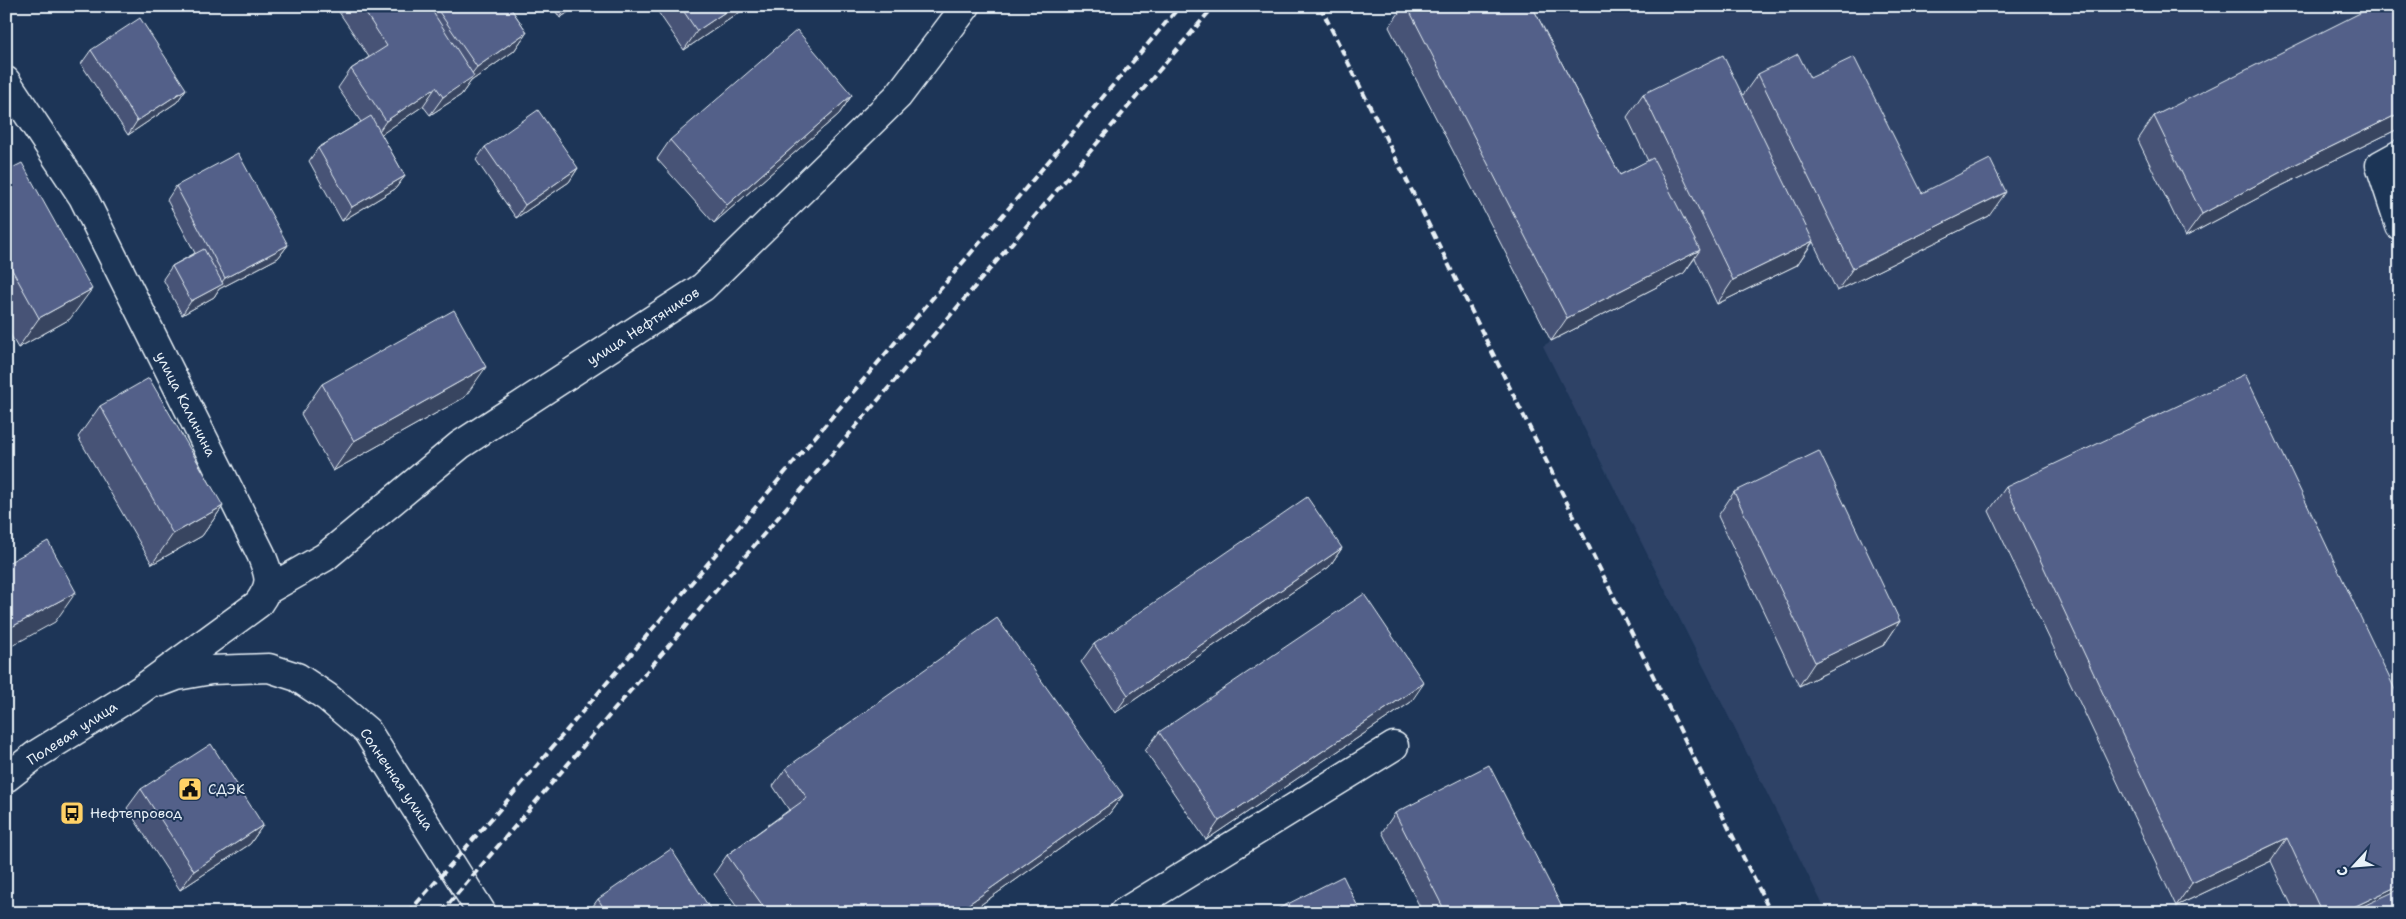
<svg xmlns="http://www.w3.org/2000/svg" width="2406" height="919" viewBox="0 0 2406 919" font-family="'Shantell Sans',sans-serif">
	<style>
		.built { fill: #2d4266 }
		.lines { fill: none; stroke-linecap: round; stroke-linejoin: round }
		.minor-casing { stroke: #e8f1f8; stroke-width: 31 }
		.minor { stroke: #1d3557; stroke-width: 28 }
		.rail { stroke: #e8f1f8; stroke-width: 4; stroke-dasharray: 8 4; stroke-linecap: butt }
		.wall { fill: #475376; stroke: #e8f1f8 }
		.shaded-wall { fill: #394460; stroke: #e8f1f8 }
		.building { fill: #526189; stroke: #e8f1f8 }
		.labels { text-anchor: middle; stroke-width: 4; stroke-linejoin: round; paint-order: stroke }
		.street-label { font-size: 14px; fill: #e8f1f8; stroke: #1d3557 }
		.poi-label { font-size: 14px; fill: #e8f1f8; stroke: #1d3557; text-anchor: start }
	</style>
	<rect width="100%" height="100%" fill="#1d3557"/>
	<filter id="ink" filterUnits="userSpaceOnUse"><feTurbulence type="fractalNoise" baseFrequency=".02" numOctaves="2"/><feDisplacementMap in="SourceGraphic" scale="10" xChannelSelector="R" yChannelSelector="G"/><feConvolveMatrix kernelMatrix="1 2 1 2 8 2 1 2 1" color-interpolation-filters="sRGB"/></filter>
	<g filter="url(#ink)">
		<path class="built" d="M1399,6H2400V913H1827L1543,346L1551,341L1389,27Z"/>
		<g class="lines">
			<g class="minor-casing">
				<path id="minor" d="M6,81L83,197L261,554C270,577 273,583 258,604L139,691L37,754L6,778
					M2400,154L2380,165L2400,226
					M269,589L325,557L460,445L703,287L898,96L966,6
					M161,682L177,676L211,670L269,668L297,677L327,697L367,731L482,913
					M1123,913L1394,746"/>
			</g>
			<use href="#minor" class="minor"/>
			<path class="rail" d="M1320,6L1771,913
				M408,913L500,809L1180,6
				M441,913L1214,6"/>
		</g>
		<path class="wall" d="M335,6H509L527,32L514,51L471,81L461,95L430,115L423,106L381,134L405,176L395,189L342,221L309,161L318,148L361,122L338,88L351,69L369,57Z
			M552,6H577L560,18Z
			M654,6H749L684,50Z
			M1404,6H1532L1620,175L1648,161L1627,117L1643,94L1743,95L1758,74L1810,78L1922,193L1989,216L1837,291L1813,242L1797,265L1717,304L1695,258L1684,273L1551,341L1389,27Z
			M2400,6V128L2275,189L2185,237L2138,140L2154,116Z
			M91,50L186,89L177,102L128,135L81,64Z
			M852,95L839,114L714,223L657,159L670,140Z
			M485,147L578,168L569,182L516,218L476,160Z
			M6,171L70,319L18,348L6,327Z
			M176,186L288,245L278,258L219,289L214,297L182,315L163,279L172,266L195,253L167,200Z
			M322,384L465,397L333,471L301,414Z
			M100,406L223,506L202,536L152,564L78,437Z
			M2006,487L2400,913H2295L2271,861L2176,906L1989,511Z
			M1734,492L1900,621L1884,645L1799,686L1718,516Z
			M1342,548L1329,567L1115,713L1081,662L1094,644Z
			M1411,702L1206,840L1145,751L1159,732Z
			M786,768L1123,795L1109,814L969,913H741L714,874L727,855L789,810L773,786Z
			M141,789L263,825L250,844L180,890L127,808Z
			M1395,813L1565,913H1423L1382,832Z
			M598,899L713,913H588Z"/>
		<path class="shaded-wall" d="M568,6H577L560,18Z
			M734,6H749L684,50L697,31Z
			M527,32L514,51L471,81L461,95L430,115L443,97L467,80L477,67Z
			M436,87L423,106L373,140L386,121Z
			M186,89L177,102L128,135L137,121Z
			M852,95L839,114L714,223L727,205Z
			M2400,113V128L2275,189L2185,237L2202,214L2292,166Z
			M578,168L569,182L516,218L525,205Z
			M405,176L395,189L342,221L352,207Z
			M2006,192L1989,216L1837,291L1853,268Z
			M1813,241L1797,265L1717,304L1733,280Z
			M288,245L278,258L219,289L214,297L182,315L191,301L219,286L225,278Z
			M1700,250L1684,273L1551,341L1567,318Z
			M92,289L70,319L18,348L39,318Z
			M486,367L465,397L333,471L354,441Z
			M223,506L202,536L152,564L173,534Z
			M1342,548L1329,567L1115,713L1128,695Z
			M76,592L55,622L6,649V630Z
			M1900,621L1884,645L1799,686L1815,662Z
			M1424,683L1411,702L1206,840L1219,821Z
			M1123,795L1109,814L969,913H956Z
			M263,825L250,844L180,890L194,871Z
			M2287,838L2271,861L2176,906L2192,883Z
			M2400,885V901L2375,913H2341Z"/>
		<path class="building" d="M361,6H429L474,76L443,97L436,87L386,121L351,69L387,46Z
			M435,6H509L527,32L477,67Z
			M680,6H734L697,31Z
			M1407,6H1532L1620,175L1653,158L1700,250L1567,318Z
			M2374,6H2400V113L2292,166L2202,214L2154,116Z
			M140,18L186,89L137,121L91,50Z
			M797,30L852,95L727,205L670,140Z
			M1798,54L1810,78L1854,57L1922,193L1990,159L2006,192L1853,268L1758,74Z
			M1723,55L1813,241L1733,280L1643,94Z
			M538,110L578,168L525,205L485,147Z
			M371,116L405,176L352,207L318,148Z
			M238,153L288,245L225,278L176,186Z
			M22,163L92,289L39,318L6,259V171Z
			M204,249L223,284L191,301L172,266Z
			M454,310L486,367L354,441L322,384Z
			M2245,374L2400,700V885L2341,913H2322L2287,838L2192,883L2006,487Z
			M149,378L223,506L173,534L100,406Z
			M1819,451L1900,621L1815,662L1734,492Z
			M1307,497L1342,548L1128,695L1094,644Z
			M48,541L76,592L6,630V564Z
			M1364,594L1424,683L1219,821L1159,732Z
			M997,618L1123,795L956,913H768L727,855L807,798L786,768Z
			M211,744L263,825L194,871L141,789Z
			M1489,765L1565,913H1446L1395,813Z
			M671,849L713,913H607L598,899Z
			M1343,876L1361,913H1270Z
			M2400,889V913H2348Z"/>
	</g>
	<defs>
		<g id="civic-square" transform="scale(1.25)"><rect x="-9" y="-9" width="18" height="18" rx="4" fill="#ffd166" stroke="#1d3557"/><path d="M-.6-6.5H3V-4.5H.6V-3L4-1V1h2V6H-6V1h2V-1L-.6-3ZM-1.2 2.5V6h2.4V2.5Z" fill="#111"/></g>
		<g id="bus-square" transform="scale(1.25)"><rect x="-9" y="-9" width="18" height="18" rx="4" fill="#ffd166" stroke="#1d3557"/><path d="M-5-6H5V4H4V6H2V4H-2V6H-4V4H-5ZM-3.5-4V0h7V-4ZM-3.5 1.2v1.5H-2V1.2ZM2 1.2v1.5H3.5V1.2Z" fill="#111"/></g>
	</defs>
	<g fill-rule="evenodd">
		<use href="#civic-square" x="190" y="789"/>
		<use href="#bus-square" x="72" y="813"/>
	</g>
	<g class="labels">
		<g class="street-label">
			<text transform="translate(643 326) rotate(-33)" y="5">улица Нефтяников</text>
			<text transform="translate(186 404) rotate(63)" y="5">улица Калинина</text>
			<text transform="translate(72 733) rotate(-33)" y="5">Полевая улица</text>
			<text transform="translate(397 779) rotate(56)" y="5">Солнечная улица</text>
		</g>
		<g class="poi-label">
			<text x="208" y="794">СДЭК</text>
			<text x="90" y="818">Нефтепровод</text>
		</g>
	</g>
	<rect width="2406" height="919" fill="none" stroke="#1d3557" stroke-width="25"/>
	<rect x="12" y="12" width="2381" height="894" fill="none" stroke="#e8f1f8" stroke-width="2" filter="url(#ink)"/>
	<g transform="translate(2354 866) rotate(244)" stroke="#1d3557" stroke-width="4" paint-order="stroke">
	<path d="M0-4L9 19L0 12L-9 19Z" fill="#e8f1f8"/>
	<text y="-8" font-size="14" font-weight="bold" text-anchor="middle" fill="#e8f1f8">С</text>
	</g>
</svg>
